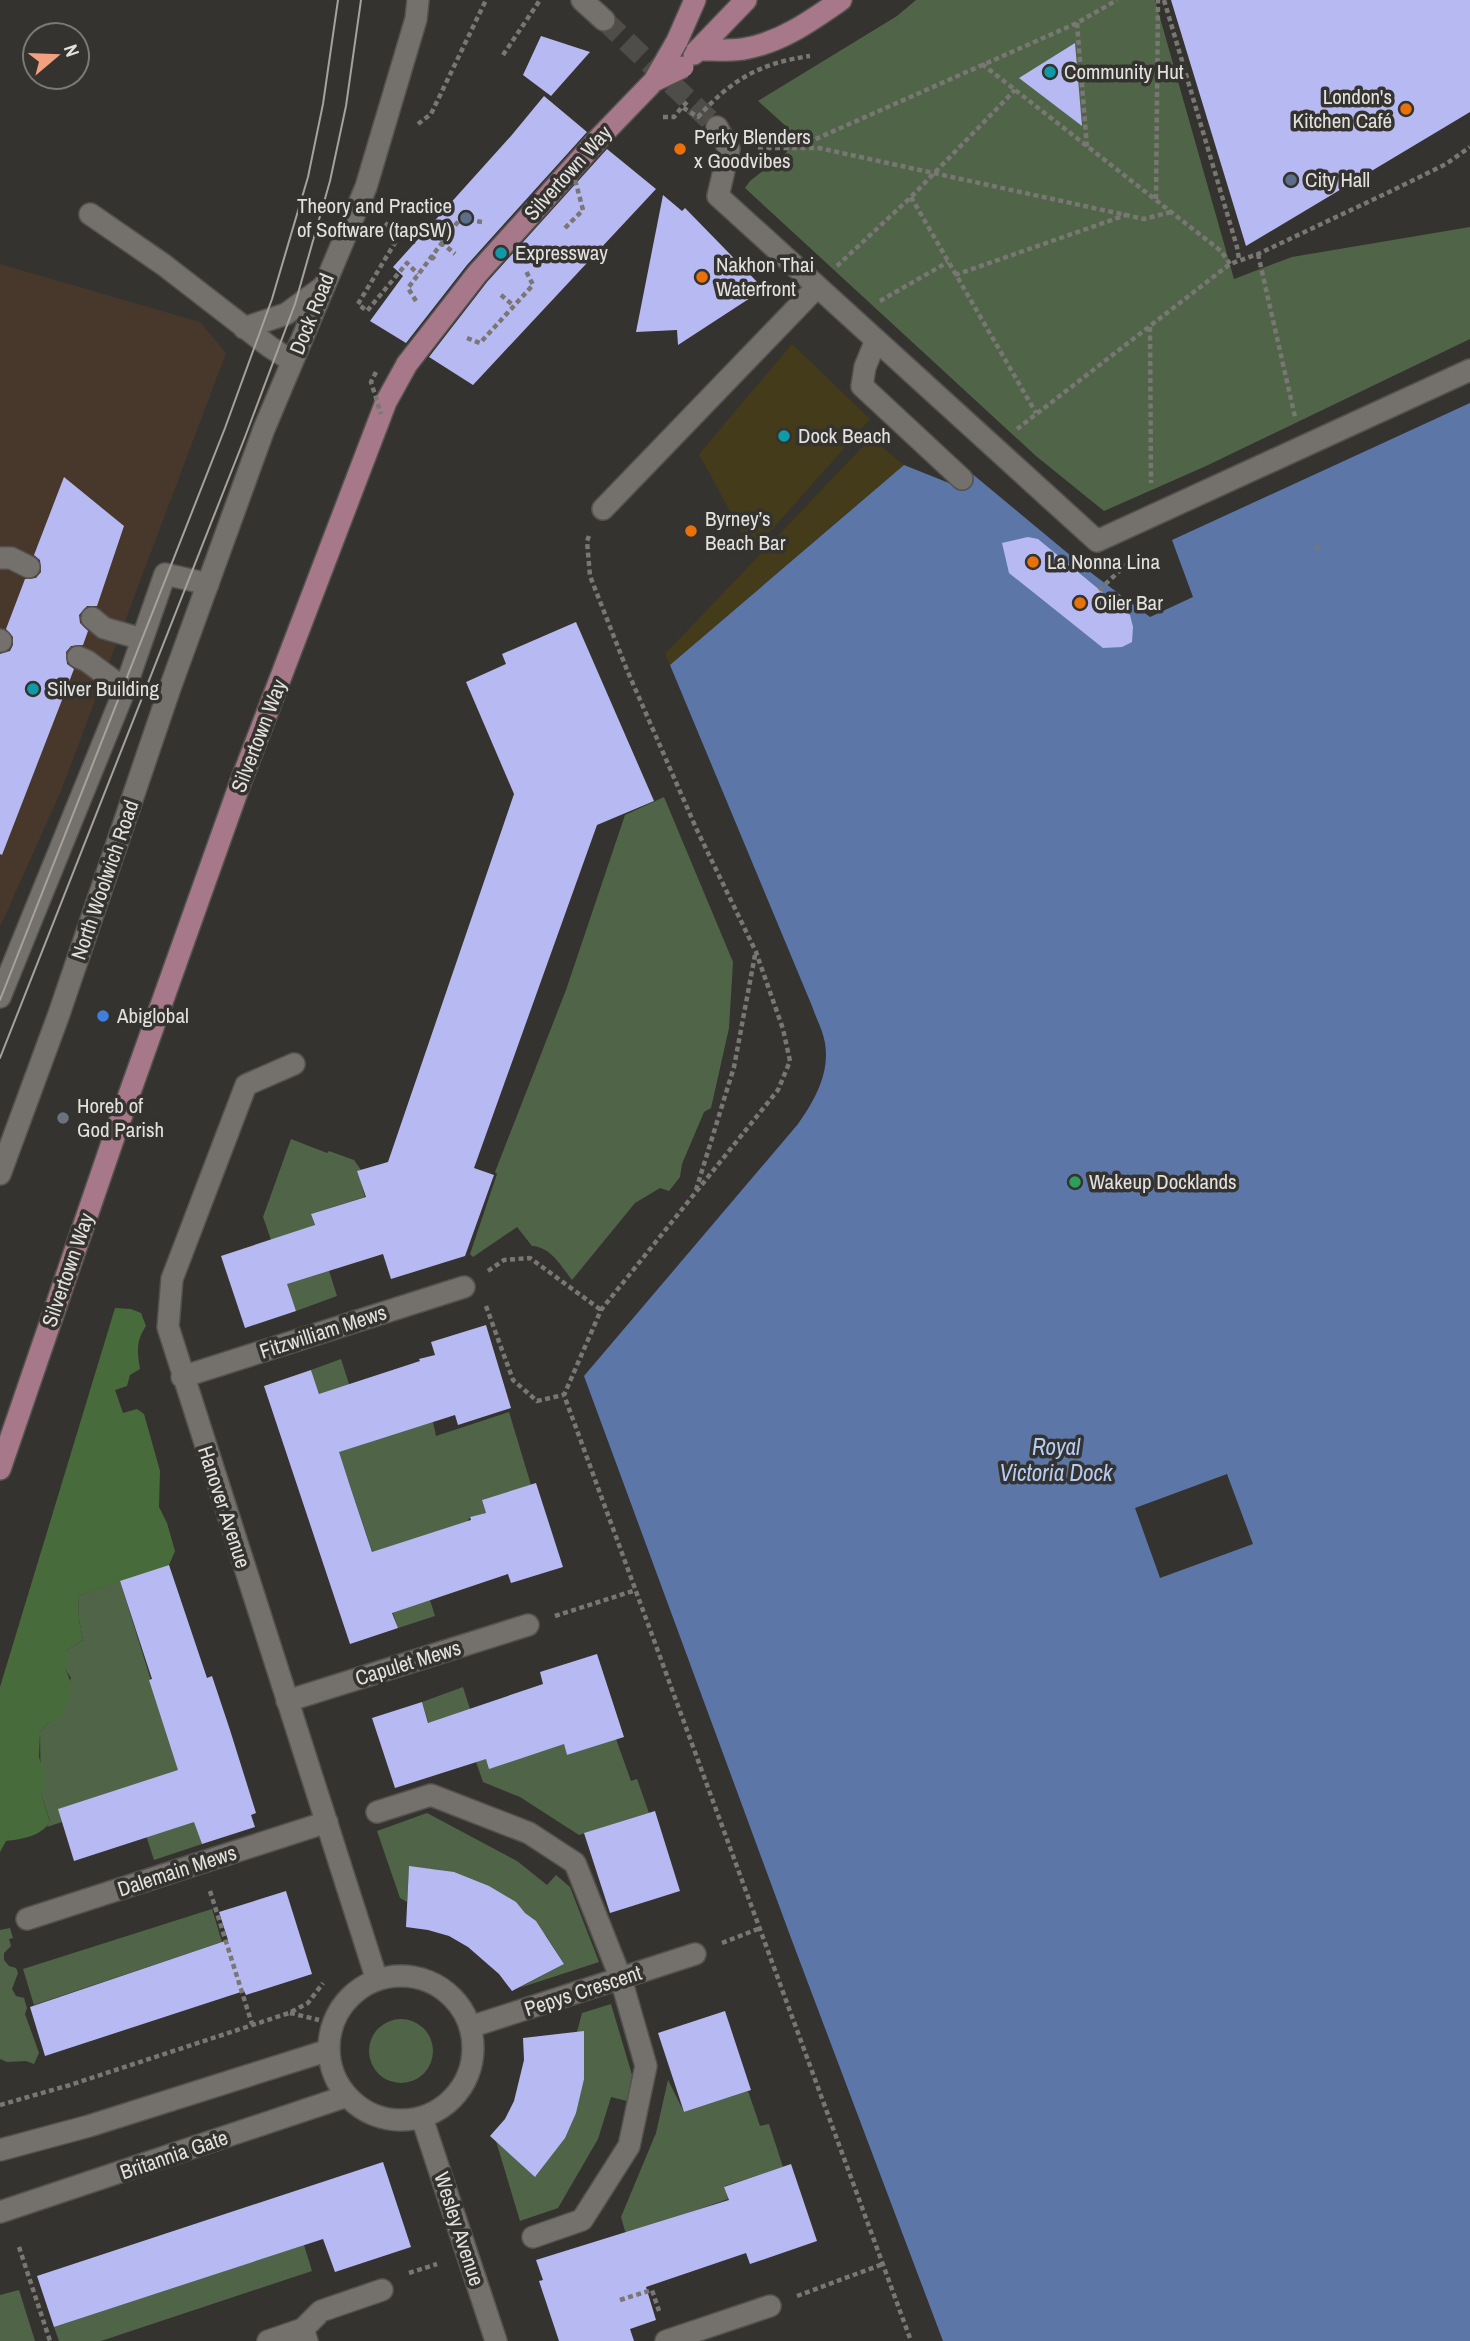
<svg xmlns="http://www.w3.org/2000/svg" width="1470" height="2341" viewBox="0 0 1470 2341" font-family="'Archivo Narrow',sans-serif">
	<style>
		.commercial { fill: #47382b }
		.green { fill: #506548 }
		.forest { fill: #486b3c }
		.sand { fill: #433b1a }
		.water { fill: #5c77a7 }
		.pier { fill: #35332f }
		.building { fill: #b7b9f2 }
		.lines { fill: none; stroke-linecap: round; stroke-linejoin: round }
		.street-tunnel { stroke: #4f4d49; stroke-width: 21; stroke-dasharray: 21 10; stroke-linecap: butt }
		.lane-casing { stroke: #54524f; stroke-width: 24 }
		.street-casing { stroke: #54524f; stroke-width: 24 }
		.primary-casing { stroke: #54524f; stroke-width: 24 }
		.path { stroke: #797774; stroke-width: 4.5; stroke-dasharray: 5 3.5; stroke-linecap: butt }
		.lane { stroke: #74716d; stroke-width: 21 }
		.street { stroke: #74716d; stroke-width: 21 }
		.primary { stroke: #a67889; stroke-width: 21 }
		.tram { stroke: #a4a29f; stroke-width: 2 }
		.primary-bridge-casing { stroke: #54524f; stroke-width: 24; stroke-linecap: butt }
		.path-bridge { stroke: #797774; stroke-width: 4.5; stroke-dasharray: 5 3.5; stroke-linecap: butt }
		.primary-bridge { stroke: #a67889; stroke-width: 21 }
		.culture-dot { fill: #0f9aa8; stroke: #35332f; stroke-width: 2.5 }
		.food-dot { fill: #e8710a; stroke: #35332f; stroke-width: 2.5 }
		.service-dot { fill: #5c6f8a; stroke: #35332f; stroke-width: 2.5 }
		.shop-dot { fill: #3f7fe0; stroke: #35332f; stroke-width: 2.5 }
		.worship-dot { fill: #6b7280; stroke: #35332f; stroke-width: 2.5 }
		.leisure-dot { fill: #2e9e5b; stroke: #35332f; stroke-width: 2.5 }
		.labels { text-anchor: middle; stroke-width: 7; stroke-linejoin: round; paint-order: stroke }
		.poi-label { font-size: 21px; fill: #e3e1df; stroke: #35332f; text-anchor: start }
		.street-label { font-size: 21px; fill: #e3e1df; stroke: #35332f }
		.water-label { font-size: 23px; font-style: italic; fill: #b4cdf8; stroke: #35332f }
	</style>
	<rect width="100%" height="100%" fill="#35332f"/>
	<path class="commercial" d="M0,264L200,322L226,353L61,791L0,927Z"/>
	<path class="green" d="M916,0H1155L1234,279L1292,257L1470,227V339L1206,466L1104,511L1036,456L745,188L750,181L787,152L788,128L758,101L897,16Z
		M664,797L733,962L729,1028L711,1108L704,1112L682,1164L680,1177L669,1191L660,1188L635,1203L572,1280C561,1266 551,1247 532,1246L517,1227L473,1257L470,1254L497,1174L495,1172L566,990L625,815Z
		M291,1139L327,1153L329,1151L354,1160L361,1170L358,1171L365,1197L311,1214L337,1296L296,1311L263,1217Z
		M341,1359L349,1384L433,1422L436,1436L509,1412L531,1485L482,1500L486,1513L470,1517L467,1522L430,1600L435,1616L398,1628L311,1370Z
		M120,1581L202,1844L154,1860L130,1786L59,1809L62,1822L47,1827L50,1821L41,1794L40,1732L49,1722L71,1678L65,1669L66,1651L83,1640L79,1619L78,1596Z
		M463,1687L470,1709L563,1740L567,1755L616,1739L631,1781L637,1779L649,1813L579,1835L520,1797L483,1782L475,1759L443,1769L422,1702Z
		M427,1813L517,1861L547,1885L556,1875L570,1887L599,1962L519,1988L564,1964L547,1937L525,1913L440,1870L409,1867L407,1902L400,1898L377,1831Z
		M212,1909L222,1942L34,2005L23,1969Z
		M10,1928L13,1938L9,1939L11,1946L4,1953V1960L9,1966L16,1968L18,1973L12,1989L16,1996L24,1998L27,2008L25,2014L39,2053L34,2064L26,2061L7,2062L0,2059V1930Z
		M611,2004L632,2075L627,2101L611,2097L598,2139L558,2208L520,2221L496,2141L536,2176L553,2153L584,2064V2032H577L582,2013Z
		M369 2051a32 32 0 1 1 64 0a32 32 0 1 1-64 0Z
		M668,2080L684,2112L748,2091L760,2126L769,2124L783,2167L725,2186L728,2199L628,2234L625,2231L621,2217L656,2133Z
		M304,2245L312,2271L101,2341H59L54,2327Z
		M19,2290L35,2341H0V2295Z"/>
	<path class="forest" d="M115,1308L131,1309L141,1313L146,1326C136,1341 137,1351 140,1369L130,1375L127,1386L115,1390L123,1413L137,1409L144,1414L160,1471L159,1507L167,1523L175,1551L169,1565L78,1596L79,1619L83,1640L66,1651L69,1660L65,1669C76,1687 69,1704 58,1720L49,1722L40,1732L39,1757L46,1780L41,1794L50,1822C41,1836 23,1839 6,1841L0,1852V1687Z"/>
	<path class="sand" d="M792,344L870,419L752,552L699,454Z
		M871,438L904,465L670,665L665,654Z"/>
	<path class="water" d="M1470,403V2341H943L791,1938L584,1376L798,1124C815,1100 830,1073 825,1043C823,1031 816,1018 812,1006L670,665L904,465L954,485L970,472L1094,575L1150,617L1193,597L1172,540Z"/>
	<path class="pier" d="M1227,1474L1253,1544L1160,1578L1135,1508Z"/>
	<path class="building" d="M1171,0H1470V112L1246,246Z
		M541,36L590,52L551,96L523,75Z
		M1075,43L1082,126L1019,78Z
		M544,96L587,132L467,265L406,343L370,321L403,276L393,267L511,136Z
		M607,149L656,189L473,385L429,357L487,282Z
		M663,195L682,211L685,208L764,289L678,345L677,330L636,332Z
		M64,477L124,526L97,606H87L79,615L80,623L88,631L83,645L71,646L66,652L67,664L74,669L2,855L0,854V654L10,651L13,645V637L6,629L25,579L36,578L41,572L40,560L34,555Z
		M1028,537L1038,539L1130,615L1133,627L1132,642L1122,647L1103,648L1009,573L1002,543Z
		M576,622L654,801L597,825L474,1168L494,1175L465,1256L391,1279L383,1254L287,1284L296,1311L245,1328L221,1256L315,1225L311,1214L366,1197L357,1171L388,1162L514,794L466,682L506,664L502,654Z
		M486,1325L511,1408L458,1425L455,1415L339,1452L351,1489L372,1552L471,1520L470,1517L486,1513L482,1500L536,1483L563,1567L511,1583L508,1574L392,1613L398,1628L350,1644L264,1386L311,1370L319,1394L420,1361L419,1359L435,1355L431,1342Z
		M169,1565L207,1678L212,1676L230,1730L256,1813L251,1815L255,1827L202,1844L194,1822L74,1861L58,1809L178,1770L149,1680L152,1679L120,1581Z
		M597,1654L624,1737L567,1755L564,1744L489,1769L486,1759L395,1788L372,1718L422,1702L428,1723L543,1684L540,1672Z
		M655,1811L680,1891L610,1913L584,1833Z
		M409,1866L454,1872L489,1886L516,1902L525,1913L536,1921L564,1964L512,1991L499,1974L468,1947L449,1936L428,1930L406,1927Z
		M286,1891L312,1974L246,1995L244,1991L45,2056L30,2007L228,1940L219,1912Z
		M725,2011L751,2090L684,2112L658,2033Z
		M584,2031V2079L576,2113L565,2138L535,2177L490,2136L505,2119L514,2101L524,2060L523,2038Z
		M383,2162L411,2247L335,2272L323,2239L54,2327L37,2276Z
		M791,2164L817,2241L750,2264L746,2253L646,2287L656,2320L630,2329L634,2341H559L539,2281L543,2280L536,2260L729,2200L724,2187Z"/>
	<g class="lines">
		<path class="street-tunnel" d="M604,20L717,127"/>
		<g class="lane-casing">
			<path id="lane" d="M90,214L164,265L270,347L292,361
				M244,328L286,314L323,287
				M876,340L865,367L862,386L962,479
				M0,558H11L29,567
				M92,618L104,628L142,639
				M0,640L1,641
				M78,657L87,661L125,689
				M0,997L125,689L165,574L208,584
				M377,1812L431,1795L529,1833L575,1863L621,1979L646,2066L629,2146L582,2220L533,2237
				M303,2329L321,2311L382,2290"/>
		</g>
		<g class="street-casing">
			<path id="street" d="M582,0L604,20
				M717,127L729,149L718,196L1097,541L1470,370
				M603,509L817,287
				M294,1064L246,1085L172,1279L168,1327L377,1980
				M0,1174L59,1014L170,688L264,429L366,187L416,19L418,0
				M182,1377L464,1287
				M287,1701L528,1625
				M27,1919L327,1822
				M329 2048a72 72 0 1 1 144 0a72 72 0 1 1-144 0Z
				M470,2027L695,1954
				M422,2118L496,2341
				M0,2150L89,2126L329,2050
				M0,2212L347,2096
				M268,2341L303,2329L307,2341
				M666,2341L770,2306"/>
		</g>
		<g class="primary-casing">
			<path id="primary" d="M677,41L695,0
				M699,50C713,50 729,51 743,49C780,43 811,21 841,0
				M694,54L746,0
				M542,202L601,136L654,81
				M0,1469L114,1137L241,781L386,402L407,364"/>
		</g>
		<path class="path" d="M1164,0L1237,247L1239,259
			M1077,23L1087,147
			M503,55L540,0
			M982,64L1221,251L1230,264
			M663,117H674L682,107
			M418,124L431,114L486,0
			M800,146L1077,23L1117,0
			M758,148H819L1144,219L1171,212
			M911,197L1036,413
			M1156,199L1158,0
			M385,223L399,236L358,304L367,311L407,263L418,274
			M441,242L455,254
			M1258,254L1295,417
			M431,256L437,261
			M837,266L911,197L1015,90
			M955,275L1126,215
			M501,295L514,306
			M416,301L408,288L460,219L482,222
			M880,301L948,262
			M1150,327L1151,483
			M467,338L480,343L533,285L525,269
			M1017,429L1230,264L1258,254L1387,193L1446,164L1470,147
			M589,536L587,541L590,576L627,670L696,828L756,952L783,1029L790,1061L778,1090L601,1310L564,1395L911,2341
			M1315,548L1319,547
			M1099,590L1127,564
			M696,1190L734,1067L755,955
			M488,1271L504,1260L530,1258L601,1310
			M486,1306L513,1380L537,1401L563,1395
			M555,1616L636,1590
			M210,1891L252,2024
			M722,1943L758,1929
			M290,2013L319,2020
			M0,2105L70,2085L289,2013L308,2003L323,1983
			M19,2247L50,2341
			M409,2273L437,2264
			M797,2296L883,2264
			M620,2300L652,2290L659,2311"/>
		<use href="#lane" class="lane"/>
		<use href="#street" class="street"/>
		<use href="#primary" class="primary"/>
		<path class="tram" d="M0,1000L225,428L272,299L308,177L323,104L338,0
			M0,1058L245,437L295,304L330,181L346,106L361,0"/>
		<g class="primary-bridge-casing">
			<path id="primary-bridge" d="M654,81L677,41
				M654,81L683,67
				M407,364L477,274L542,202"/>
		</g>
		<path class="path-bridge" d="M687,102L682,107L698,117C731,80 760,63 810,56
			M565,228L583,210L572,168
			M376,372L371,382L381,414"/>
		<use href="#primary-bridge" class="primary-bridge"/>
	</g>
	<g class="culture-dot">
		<circle cx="1050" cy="72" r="7"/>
		<circle cx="501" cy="253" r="7"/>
		<circle cx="784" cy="436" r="7"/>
		<circle cx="33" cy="689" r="7"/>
	</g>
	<g class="food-dot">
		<circle cx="1406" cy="109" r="7"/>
		<circle cx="680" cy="149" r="7"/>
		<circle cx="702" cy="277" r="7"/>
		<circle cx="691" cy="531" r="7"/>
		<circle cx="1033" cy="562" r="7"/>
		<circle cx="1080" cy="603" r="7"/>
	</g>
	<g class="service-dot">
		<circle cx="1291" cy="180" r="7"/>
		<circle cx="466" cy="218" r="7"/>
	</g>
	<circle class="shop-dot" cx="103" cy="1016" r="7"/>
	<circle class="worship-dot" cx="63" cy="1118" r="7"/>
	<circle class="leisure-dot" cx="1075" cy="1182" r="7"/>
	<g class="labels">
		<g class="poi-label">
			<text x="1064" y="79">Community Hut</text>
			<text x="1392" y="104" text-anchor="end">London's<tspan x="1392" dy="24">Kitchen Café</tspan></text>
			<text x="694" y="144">Perky Blenders<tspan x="694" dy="24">x Goodvibes</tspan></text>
			<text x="1305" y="187">City Hall</text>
			<text x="452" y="213" text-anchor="end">Theory and Practice<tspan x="452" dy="24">of Software (tapSW)</tspan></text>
			<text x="515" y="260">Expressway</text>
			<text x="716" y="272">Nakhon Thai<tspan x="716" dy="24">Waterfront</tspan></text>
			<text x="798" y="443">Dock Beach</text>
			<text x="705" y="526">Byrney’s<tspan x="705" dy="24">Beach Bar</tspan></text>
			<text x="1047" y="569">La Nonna Lina</text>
			<text x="1094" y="610">Oiler Bar</text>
			<text x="47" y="696">Silver Building</text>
			<text x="117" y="1023">Abiglobal</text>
			<text x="77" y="1113">Horeb of<tspan x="77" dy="24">God Parish</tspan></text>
			<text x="1089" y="1189">Wakeup Docklands</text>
		</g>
		<g class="street-label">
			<text transform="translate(568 173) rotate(-48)" y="7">Silvertown Way</text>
			<text transform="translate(312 314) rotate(-68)" y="7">Dock Road</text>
			<text transform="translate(259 736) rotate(-69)" y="7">Silvertown Way</text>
			<text transform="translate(105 880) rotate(-71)" y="7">North Woolwich Road</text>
			<text transform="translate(68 1270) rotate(-71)" y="7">Silvertown Way</text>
			<text transform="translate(323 1332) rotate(-18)" y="7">Fitzwilliam Mews</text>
			<text transform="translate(224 1507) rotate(72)" y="7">Hanover Avenue</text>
			<text transform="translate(408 1663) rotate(-17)" y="7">Capulet Mews</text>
			<text transform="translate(177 1871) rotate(-18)" y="7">Dalemain Mews</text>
			<text transform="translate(583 1991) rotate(-18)" y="7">Pepys Crescent</text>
			<text transform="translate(174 2155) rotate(-19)" y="7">Britannia Gate</text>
			<text transform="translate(459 2229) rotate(72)" y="7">Wesley Avenue</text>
		</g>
		<g class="water-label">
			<text x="1056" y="1455">Royal<tspan x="1056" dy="26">Victoria Dock</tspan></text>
		</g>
	</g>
	<g transform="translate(56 56) rotate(71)"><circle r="33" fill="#35332f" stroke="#7b7975" stroke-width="2"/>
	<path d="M0-5L12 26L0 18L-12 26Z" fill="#f2a080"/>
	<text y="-10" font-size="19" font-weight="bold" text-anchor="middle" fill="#e3e1df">N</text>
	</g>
</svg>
